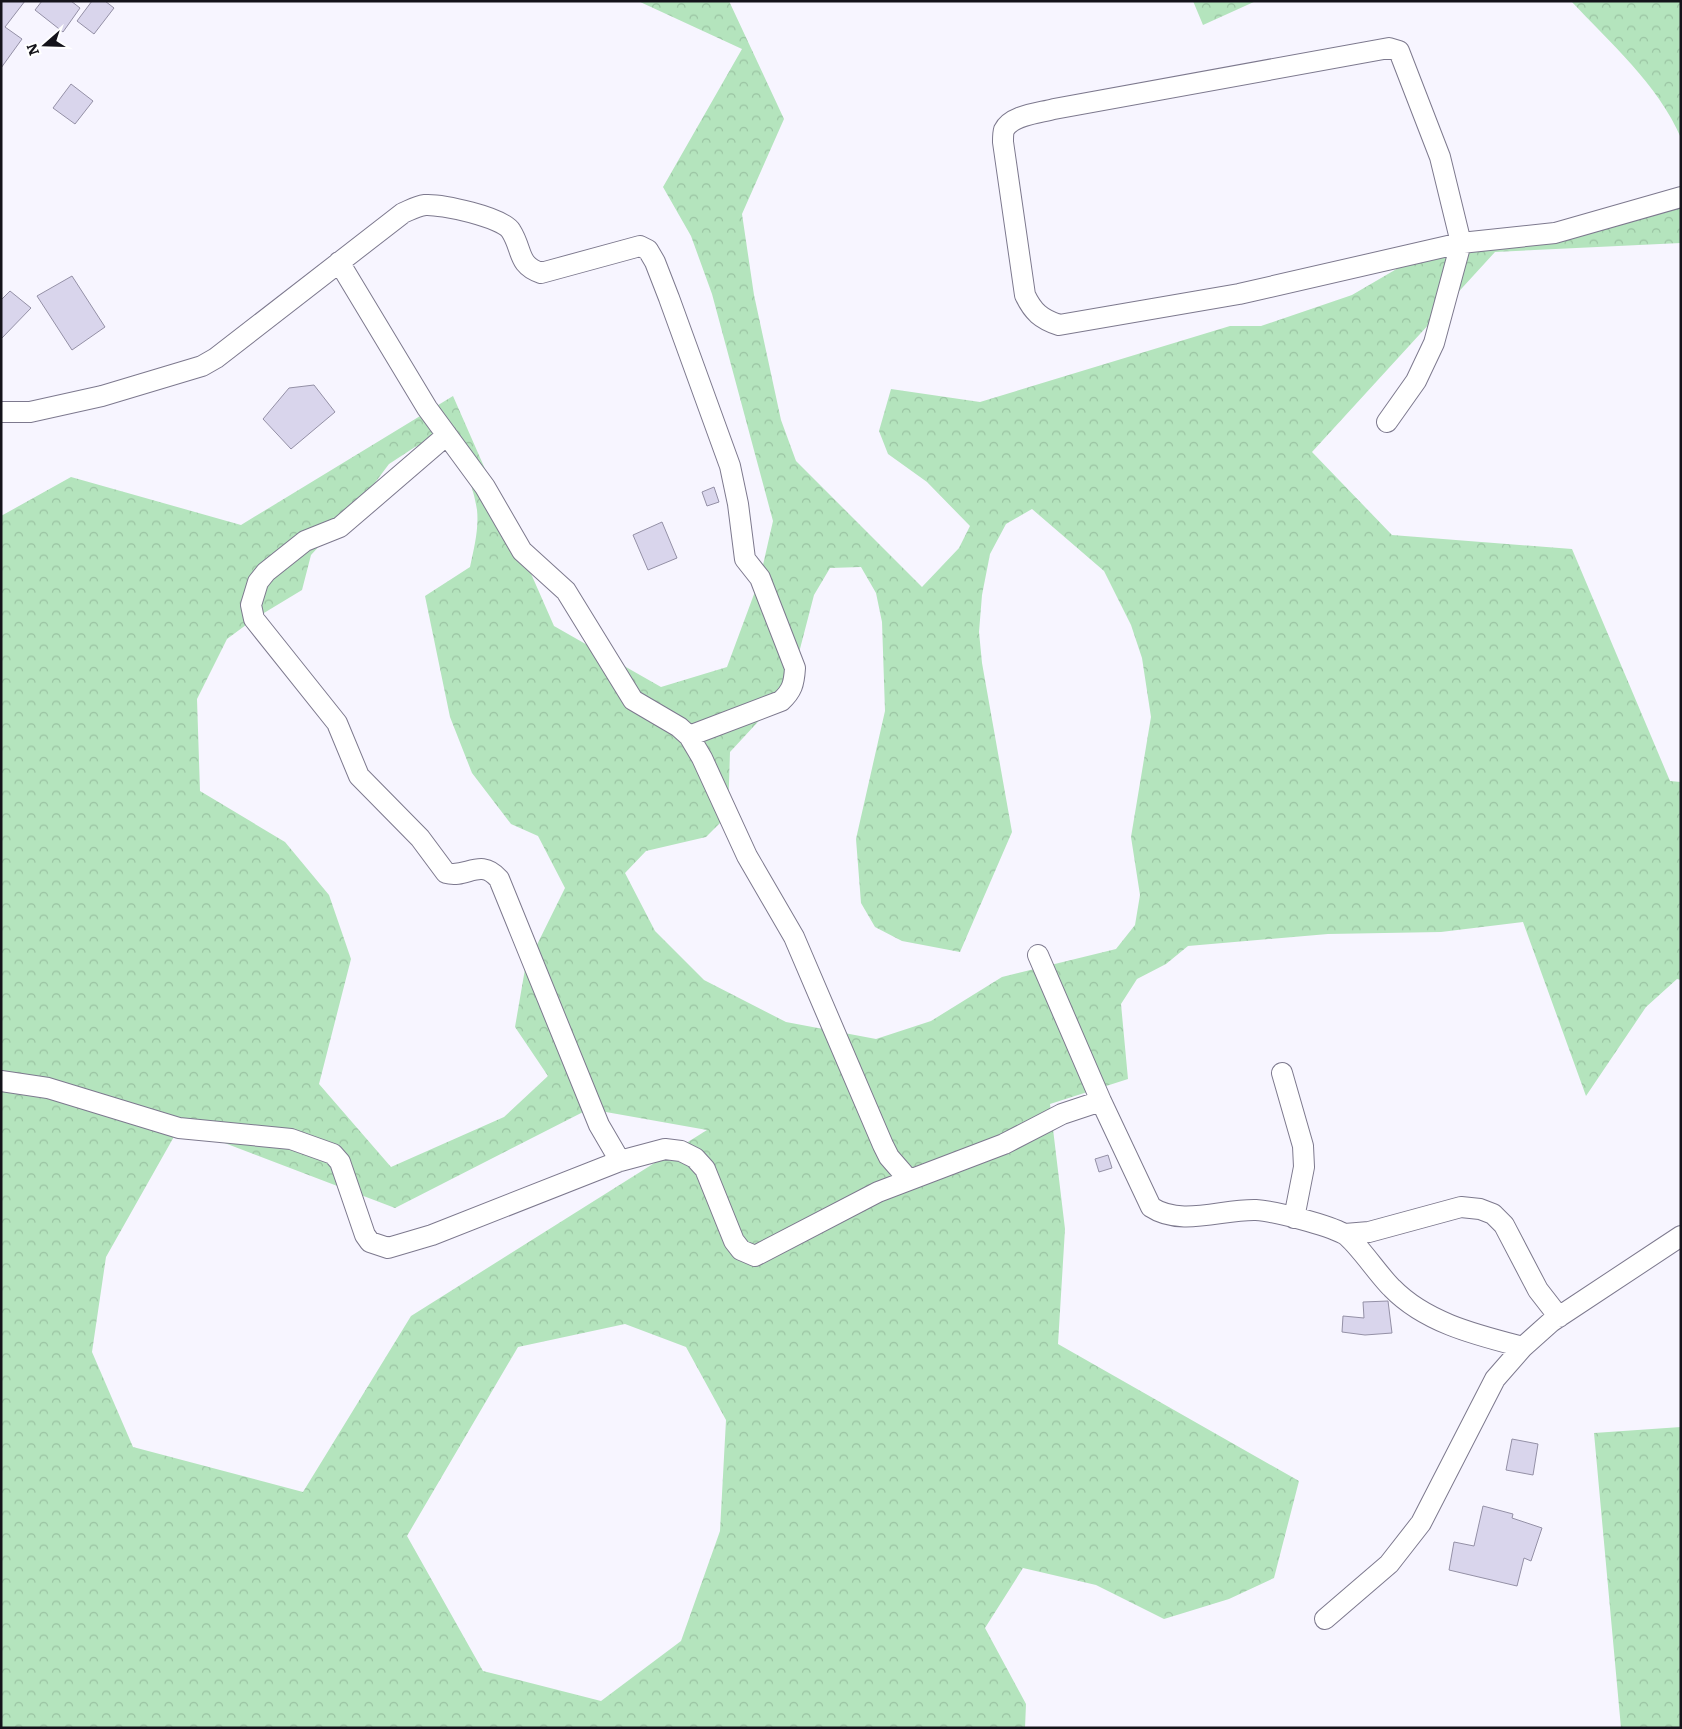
<svg xmlns="http://www.w3.org/2000/svg" width="1682" height="1729" viewBox="0 0 1682 1729" font-family="Literata,serif">
	<style>
		.forest { fill: url(#forest-crowns); fill-rule: evenodd }
		.building { fill: #d9d5ec; stroke: #9490a6 }
		.lines { fill: none; stroke-linecap: round; stroke-linejoin: round }
		.minor-casing { stroke: #7d798e; stroke-width: 22 }
		.minor { stroke: #fff; stroke-width: 20 }
	</style>
	<defs>
		<pattern id="forest-crowns" width="20" height="18" patternUnits="userSpaceOnUse" patternTransform="scale(1.25)"><rect width="20" height="18" fill="#b4e4bd"/><path d="M2 6a3 3 0 1 1 6 0M12 15a3 3 0 1 1 6 0" fill="none" stroke="#9ac3a2"/></pattern>
	</defs>
	<rect width="100%" height="100%" fill="#f7f5ff"/>
	<path class="forest" d="M638,1H729L784,119L742,214L754,295L781,420L796,461L922,587L959,548L970,526L927,482L888,454L879,431L891,389L980,402L1230,326H1261L1352,295L1460,232L1555,233L1672,202L1681,184V243L1495,252L1312,452L1392,535L1572,549L1670,781L1681,782V980L1677,979L1646,1007L1586,1096L1523,922L1441,932L1328,934L1188,946L1166,964L1137,979L1121,1004L1128,1079L1050,1104L1065,1229L1058,1344L1299,1481L1274,1578L1229,1599L1164,1619L1096,1585L1023,1568L985,1628L1026,1704L1025,1728H1V516L71,477L241,525L453,396L554,626L661,687L727,667L760,578L773,521L712,294L691,236L663,187L742,49ZM447,435C460,453 474,487 477,510C479,529 474,548 470,567L425,596L450,717L472,773L511,824L538,836L565,888L525,969L515,1027L548,1076L504,1117L391,1167L319,1084L351,959L329,895L285,842L200,791L197,699L227,639L254,619L302,590L311,555L333,531L347,520L389,464L415,447ZM1032,509L1104,571L1131,625L1142,658L1151,717L1131,837L1140,895L1135,925L1116,949L1002,977L931,1021L876,1039L786,1022L704,980L655,931L625,873L646,851L706,837L728,815L730,752L794,683L795,668L814,595L830,568L861,567L876,593L882,622L885,711L856,839L861,903L875,927L902,941L960,952L1012,832L982,663L979,632L982,595L990,554L1006,524ZM589,1109L707,1130L411,1316L303,1492L133,1447L92,1352L106,1257L180,1126L395,1208ZM625,1324L686,1347L726,1420L720,1531L681,1641L601,1701L483,1671L407,1536L518,1347Z
		M1193,1H1256L1203,25Z
		M1571,1H1681V138C1658,84 1610,43 1571,1Z
		M1681,1427V1728H1621L1594,1433Z"/>
	<path class="building" d="M1,1H25L5,27L22,39L1,68Z
		M42,1H71L80,8L63,32L35,10Z
		M92,1H105L114,8L94,34L77,21Z
		M71,84L93,101L75,124L53,108Z
		M72,276L105,327L72,350L37,296Z
		M10,291L31,308L1,339V300Z
		M314,385L335,412L291,449L263,419L289,388Z
		M714,487L719,502L707,506L702,492Z
		M662,522L677,558L648,570L633,535Z
		M1108,1155L1112,1168L1099,1172L1095,1159Z
		M1388,1301L1392,1333L1365,1335L1342,1332L1343,1316L1364,1318L1363,1302Z
		M1512,1439L1538,1444L1533,1475L1506,1470Z
		M1483,1506L1513,1514L1512,1518L1542,1528L1531,1561L1524,1558L1517,1586L1449,1570L1454,1542L1474,1546Z"/>
	<g class="lines">
		<g class="minor-casing">
			<path id="minor" d="M339,262L427,408L485,487L522,551L566,591L633,700L679,727L689,736L702,758L747,856L794,937L883,1145L889,1157L909,1180
				M1,412H30L102,396L202,366L216,358L403,213C410,210 417,206 425,205C441,204 503,217 511,231C523,250 517,265 541,273L640,246L648,250L655,262L669,298L730,466L738,504L745,559L760,578L795,668C794,684 792,691 781,701L689,736
				M1387,422L1416,381L1434,343L1461,243L1440,157L1399,51L1389,48L1054,109C1040,113 1011,115 1004,130C1003,133 1003,139 1003,142L1025,295C1033,312 1041,319 1059,325L1239,294L1461,243L1555,233L1681,197
				M447,435L340,527L305,541L266,572L258,582L251,605L254,619L337,723L359,776L420,838L446,873C467,879 480,857 499,879L599,1125L620,1161
				M1038,955L1101,1101L1151,1207C1181,1227 1222,1209 1256,1210C1274,1211 1328,1225 1344,1234C1356,1241 1380,1277 1392,1288C1426,1323 1477,1335 1523,1347
				M1282,1073L1303,1146L1304,1167L1294,1218
				M1,1081L48,1088L179,1128L291,1139L333,1154L340,1162L365,1235L370,1242L388,1248L432,1235L620,1161L665,1149L681,1151L695,1158L705,1169L734,1241L741,1250L755,1256L878,1192L1004,1144L1062,1114L1101,1101
				M1345,1234L1369,1232L1461,1207L1480,1209L1493,1214L1504,1225L1538,1290L1559,1317
				M1325,1619L1389,1564L1421,1523L1495,1379L1523,1347L1551,1322L1681,1236"/>
		</g>
		<use href="#minor" class="minor"/>
	</g>
	<rect width="1682" height="1729" fill="none" stroke="#14131a" stroke-width="5"/>
	<g transform="translate(45 45) rotate(250)" stroke="#ffffff" stroke-width="4" paint-order="stroke">
	<path d="M0-4L9 19L0 12L-9 19Z" fill="#14131a"/>
	<text y="-8" font-size="14" font-weight="bold" text-anchor="middle" fill="#14131a">N</text>
	</g>
</svg>
